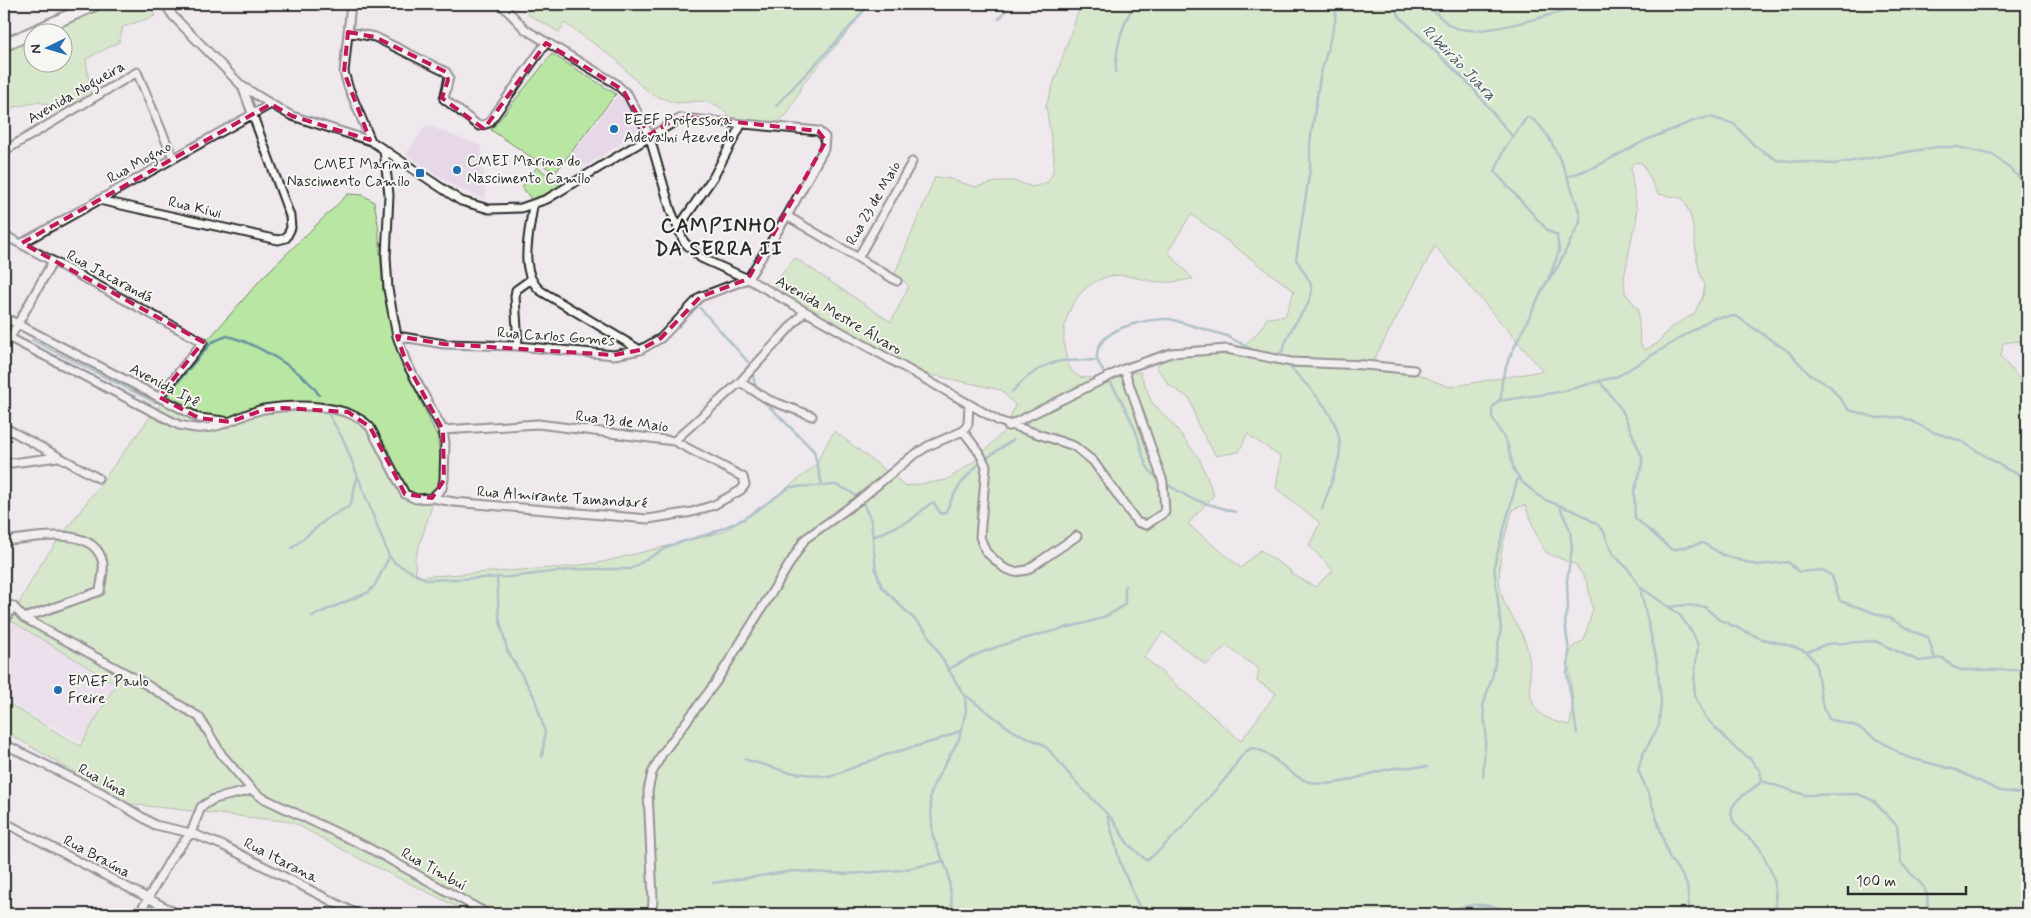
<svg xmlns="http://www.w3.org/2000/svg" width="2031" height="918" viewBox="0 0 2031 918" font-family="Mynerve,sans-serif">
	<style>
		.built { fill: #e7d8e8 }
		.green { fill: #b9e6a3; stroke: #728867; fill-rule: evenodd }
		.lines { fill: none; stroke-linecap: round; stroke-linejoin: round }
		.stream { stroke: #67969f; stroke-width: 2.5 }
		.minor-casing { stroke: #2b2b2b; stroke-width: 11 }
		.primary-casing { stroke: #2b2b2b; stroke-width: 15 }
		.minor { stroke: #f6f6f2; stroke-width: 7 }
		.primary { stroke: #f6f6f2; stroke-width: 11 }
		.marked { fill: none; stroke: #c2185b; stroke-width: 4; stroke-dasharray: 10 6; stroke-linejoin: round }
		.poi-dot { fill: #1f6fb2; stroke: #f6f6f2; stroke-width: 2 }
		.labels { text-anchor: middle; stroke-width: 4; stroke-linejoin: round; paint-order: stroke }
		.street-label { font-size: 15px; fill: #2b2b2b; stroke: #f6f6f2 }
		.poi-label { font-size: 15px; fill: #2b2b2b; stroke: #f6f6f2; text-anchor: start }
		.water-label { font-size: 16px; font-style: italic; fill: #44585c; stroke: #f6f6f2 }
		.district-label { font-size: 20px; font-weight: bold; letter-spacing: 1px; fill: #2b2b2b; stroke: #f6f6f2 }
	</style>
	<rect width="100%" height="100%" fill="#efe8ed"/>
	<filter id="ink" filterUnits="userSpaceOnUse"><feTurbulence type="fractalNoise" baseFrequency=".02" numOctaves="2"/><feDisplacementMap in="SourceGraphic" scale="10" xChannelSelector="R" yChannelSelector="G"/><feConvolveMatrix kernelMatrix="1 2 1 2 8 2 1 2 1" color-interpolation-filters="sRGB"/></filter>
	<g filter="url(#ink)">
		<path class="built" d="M618,95L632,107L637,118V133L585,167L571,155Z
			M426,125L481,146L486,200L455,187L406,154Z
			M14,623L117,680L83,743L4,699V641Z"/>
		<path class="green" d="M109,4H148L155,16L123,27L119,42L86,59L91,97L64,110L39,102L4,109V51L32,39V62H62V32H48Z
			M533,4H867L853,26L804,82L788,113L776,124L734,120L717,105L700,101L676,103L653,95L637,82L617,60L565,23L559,32L527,14Z
			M1067,4H2027V340L2003,343L2001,357L2027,388V914H472L362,860L292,822L129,804L4,731V701L80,746L116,684L10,620L40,565L206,342L263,277L348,194L363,195L374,202L378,223L383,290L396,348L437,436L443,471L415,559L416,577L566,567L603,562L723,532L761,508L814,467L834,431L906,486L947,480L976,460L1007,428L1015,405L1001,390L923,373L884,360L841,338L772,286L795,258L891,322L909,286L895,273L935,177L947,178L975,187L1001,181H1014L1033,187L1048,182L1053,173L1054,157L1046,106L1080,6ZM1634,162L1642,163L1658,194L1682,198C1701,227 1690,259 1705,284L1703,296L1694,314L1670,328L1658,343L1644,350L1640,342L1638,309L1625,293L1624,278L1633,231C1642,216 1631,184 1631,166ZM1191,214L1294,291L1285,316L1267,318C1259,333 1250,343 1234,350C1210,352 1174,349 1156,366L1169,385L1190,399L1198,425L1216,456L1239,452L1247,434L1281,457L1276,488L1320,523L1309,545L1333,571L1315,587L1290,573L1291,571L1260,550L1241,568L1188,524L1214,495L1200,460L1177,429L1151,401L1140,372C1128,373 1088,380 1080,377C1071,373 1068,365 1066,356C1058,325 1072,290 1103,278C1123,270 1143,282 1163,282C1173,283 1183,280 1193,279L1168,252ZM1435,246L1542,370V371L1449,387L1408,370L1370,367ZM1525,505L1539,541L1547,553L1576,565L1587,582L1593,609L1584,640L1573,647L1568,658L1573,701L1570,725C1514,715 1537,686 1527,648C1523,630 1508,614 1502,596C1494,569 1505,535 1513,509ZM1163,632L1206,665L1226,646L1259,669L1257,681L1276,693L1241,741L1144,657Z
			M552,54L616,94L555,173L491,130Z
			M537,167L563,186L534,203L522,187Z"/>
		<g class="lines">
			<path class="stream" d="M1391,4L1401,18L1471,86L1512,136
				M1425,4C1434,10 1443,21 1451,26C1477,40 1544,15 1573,9C1585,7 1598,6 1611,4
				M999,19L1011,4
				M1116,72C1115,50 1122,23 1135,4
				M776,106C806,72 841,40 869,4
				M1567,177L1597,166L1646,140L1696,120L1710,117L1734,124L1755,146L1777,160L1834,164L1937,147H1957L1994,155L2027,184
				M1546,284L1558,266L1580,222V215C1573,191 1553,129 1529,117H1527L1504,149L1495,172L1548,231L1557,235L1559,251L1551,273L1509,358L1502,380L1501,398L1492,408V417L1507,443L1514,470L1523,483L1543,499L1579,513L1597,524L1604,532L1613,554L1628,569L1640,587L1679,614L1693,634L1698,645L1694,682L1695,696L1705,717L1734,747L1750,759L1760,771L1762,781
				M700,308L749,363
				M32,340L154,402H159
				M1272,355L1281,353L1292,328L1308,304L1312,291L1310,282L1296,259L1310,169V143L1320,77L1335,22L1336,4
				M1291,368C1313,392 1346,421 1339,457C1335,474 1328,492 1322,509
				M1104,373C1102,369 1098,363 1097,359C1094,328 1148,318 1170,319L1227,336L1259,353
				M753,376L756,389
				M1109,380C1120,397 1129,414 1136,432C1143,450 1141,464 1156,477
				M1600,382L1622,410L1642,457V466L1634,492L1635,518L1672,550L1703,543L1723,555L1756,565L1788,562L1799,572L1823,570L1832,576L1840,601L1889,618L1914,632L1928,637L1935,659
				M171,390L212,342L227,336C253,342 305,371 319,395
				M1012,392C1024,378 1043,363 1062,361C1074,360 1085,361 1097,360
				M1498,401L1560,392L1618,376L1713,318L1736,316L1789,352L1810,375L1830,386L1849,410L1877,418L1901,417L1909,420L1933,432L1961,441L2008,470L2027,477
				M766,403L814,451L822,485
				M328,413L344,441L389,556L395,563L427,580L509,577L579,569H630L671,545L712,533L744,519L790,487L837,485L849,491L862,501L871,520L876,571L882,587L925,630L965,697L966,711L959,739L934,784L930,797L933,837L948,872L953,914
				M1166,484L1192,499L1235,512
				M1559,505L1570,530L1572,549L1567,580L1568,608L1565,622L1569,652L1567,673L1577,733
				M873,537L911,520L931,503H934L941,514L946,512C959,476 982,460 1013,440
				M292,548L328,518L348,507L351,503L357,478
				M497,578L499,617L507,650L534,696L545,732L542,757
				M1640,588L1656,657L1661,700L1659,725L1642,756L1638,770L1649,795L1669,857L1682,875L1687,885L1690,914
				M1669,607L1685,605L1705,607L1718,619L1762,639L1785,644L1807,652L1816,664L1822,704L1829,719L1856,726L1906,757L1956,770L2000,791L2027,794
				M312,616L369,592L375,585L389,557
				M1807,652L1827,644L1875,641L1919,661L1943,658L1953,667L1961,670H2027
				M948,670C981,648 1023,639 1061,629C1085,623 1106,620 1125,604V586
				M965,695L1013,731L1042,744L1048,749L1074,780L1112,819L1128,844L1146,860C1161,854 1216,790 1229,774C1237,764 1240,753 1252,748C1273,750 1289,779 1314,783C1340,787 1364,774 1389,769C1401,766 1414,767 1427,767
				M744,759L788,772L829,777L888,754L935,741L962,730
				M1483,777L1486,731L1483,706L1493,674L1501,628L1494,566L1518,477
				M1762,781L1805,795L1858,794L1874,801L1897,826L1901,863C1917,882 1932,885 1927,914
				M1762,781C1754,789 1738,796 1733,806C1725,824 1749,836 1758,846C1761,849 1763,855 1765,859C1779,885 1774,887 1776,914
				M1107,814L1120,862L1142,914
				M713,883L793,871L848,874L902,870L944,861
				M1443,914C1478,898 1488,906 1523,914"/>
			<g class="minor-casing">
				<path id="minor" d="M165,4L173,16L242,86L271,104L292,116L371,141L461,201L489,209L521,208L547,199L681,118L818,131L825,137L824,149L787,216L748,279L700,297L661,338L640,350L614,355L518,346L444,344L397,336
					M351,4L344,72L348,86L371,141
					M501,4L526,30L615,83L628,95L649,135L671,211L684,242L701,258L748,279L999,421L1074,446L1093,461L1137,522L1146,525L1165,512L1163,482L1124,369
					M348,32L375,37L446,72L449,77L444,99L479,126L489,123L546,43
					M4,151L137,72L173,158
					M99,200L278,240L286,238L291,228L290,216L242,86
					M533,205C530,232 517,272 541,291L640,350
					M787,216L897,281
					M678,228L714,176L741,125
					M4,235L203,342L159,397
					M22,243L271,104
					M858,258L912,162
					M4,317L199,418L224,421
					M4,337L10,338L179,425C186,426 195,429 202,428C224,428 243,413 264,409C296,404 347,403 370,427L405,494L416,499L432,498L442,488L444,480L445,443L443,430L406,362L397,336L388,289L386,257L389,195L384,150
					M10,338L53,261
					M518,346L515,296L516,290L530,280
					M740,382L769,400L812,416
					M1008,426L1124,369L1171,353L1227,349L1291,362L1365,365L1414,370
					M4,427L98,478
					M443,430L538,424L674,441L740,382L805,311
					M963,431L979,452L986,466L980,537L986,552L1004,568L1014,572L1027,570L1077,536
					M4,464L58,457
					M432,498L454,502L648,519L692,512L714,505L741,490L745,485L743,477L739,475L674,441
					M4,541C32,538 96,523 103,564C104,572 101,583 100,591L24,618
					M4,604L13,606L4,623
					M13,606L24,618L142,682L199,717L222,755L252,790L261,797L367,847L488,914
					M4,744L102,793L155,825L191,833L224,846L357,914
					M4,822L178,914
					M139,914L171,858L191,833L201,807L214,799L252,790
					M652,914L653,899L648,791L652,773L662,754L716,682L805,539L858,501L911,457L928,446L963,431L968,424L969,404"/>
			</g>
			<g class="primary-casing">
				<path id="primary" d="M4,45L96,4"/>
			</g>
			<use href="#minor" class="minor"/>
			<use href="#primary" class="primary"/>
		</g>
	</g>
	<path d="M0 0H2031V918H0ZM348,32L375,37L446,72L448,80L442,98L484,129L546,43L623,90L649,135L674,120L688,117L818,131L826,141L748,279L700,297L661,338L640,350L614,355L444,344L397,336L406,362L443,430L444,480L432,498L405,494L370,427L348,412L284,408L263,410L230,422L199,418L159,397L203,342L22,243L271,104L292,116L370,140L344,72Z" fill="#efe8ed" fill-opacity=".55" fill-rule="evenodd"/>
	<path class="marked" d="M348,32L375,37L446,72L448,80L442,98L484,129L546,43L623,90L649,135L674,120L688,117L818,131L826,141L748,279L700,297L661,338L640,350L614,355L444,344L397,336L406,362L443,430L444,480L432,498L405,494L370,427L348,412L284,408L263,410L230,422L199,418L159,397L203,342L22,243L271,104L292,116L370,140L344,72Z"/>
	<g class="poi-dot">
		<circle cx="614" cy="129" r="5"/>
		<circle cx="457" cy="170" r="5"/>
		<rect x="415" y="168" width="10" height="10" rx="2.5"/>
		<circle cx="58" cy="690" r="5"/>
	</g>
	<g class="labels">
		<g class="street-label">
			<text transform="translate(76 92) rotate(-30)" y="5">Avenida Nogueira</text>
			<text transform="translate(139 162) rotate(-29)" y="5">Rua Mogno</text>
			<text transform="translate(873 203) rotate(-60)" y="5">Rua 23 de Maio</text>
			<text transform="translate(195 207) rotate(13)" y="5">Rua Kiwi</text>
			<text transform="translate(110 276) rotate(28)" y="5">Rua Jacarandá</text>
			<text transform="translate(839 315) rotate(30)" y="5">Avenida Mestre Álvaro</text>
			<text transform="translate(556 336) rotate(4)" y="5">Rua Carlos Gomes</text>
			<text transform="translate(165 385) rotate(28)" y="5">Avenida Ipê</text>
			<text transform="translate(622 421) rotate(7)" y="5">Rua 13 de Maio</text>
			<text transform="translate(562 497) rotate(4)" y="5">Rua Almirante Tamandaré</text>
			<text transform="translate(103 780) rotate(28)" y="5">Rua Iúna</text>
			<text transform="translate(97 856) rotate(28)" y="5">Rua Braúna</text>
			<text transform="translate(281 860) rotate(27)" y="5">Rua Itarana</text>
			<text transform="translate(434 869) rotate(29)" y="5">Rua Timbuí</text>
		</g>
		<g class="poi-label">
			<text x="624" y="125">EEEF Professora<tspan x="624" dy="17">Adevalni Azevedo</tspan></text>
			<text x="467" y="166">CMEI Marina do<tspan x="467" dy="17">Nascimento Camilo</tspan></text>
			<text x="410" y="169" text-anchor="end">CMEI Marina<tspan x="410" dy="17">Nascimento Camilo</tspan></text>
			<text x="68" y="686">EMEF Paulo<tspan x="68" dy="17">Freire</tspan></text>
		</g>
		<g class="water-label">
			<text transform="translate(1460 62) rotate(46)" y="6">Ribeirão Juara</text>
		</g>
		<g class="district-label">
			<text x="719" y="232">CAMPINHO<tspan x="719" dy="23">DA SERRA II</tspan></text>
		</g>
	</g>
	<rect width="2031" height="918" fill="none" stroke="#f6f6f2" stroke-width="20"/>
	<rect x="10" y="10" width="2011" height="898" fill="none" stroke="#2b2b2b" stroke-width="2" filter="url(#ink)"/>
	<g transform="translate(48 48) rotate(265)"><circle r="24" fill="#f6f6f2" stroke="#a5a5a2"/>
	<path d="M0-4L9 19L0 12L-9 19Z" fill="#1f6fb2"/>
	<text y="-8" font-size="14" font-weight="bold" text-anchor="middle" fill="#2b2b2b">N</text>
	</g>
	<path d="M1848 886v8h118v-8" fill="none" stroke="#2b2b2b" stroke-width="2.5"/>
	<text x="1856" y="886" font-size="15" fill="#2b2b2b" stroke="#f6f6f2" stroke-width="4" paint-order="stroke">100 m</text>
</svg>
